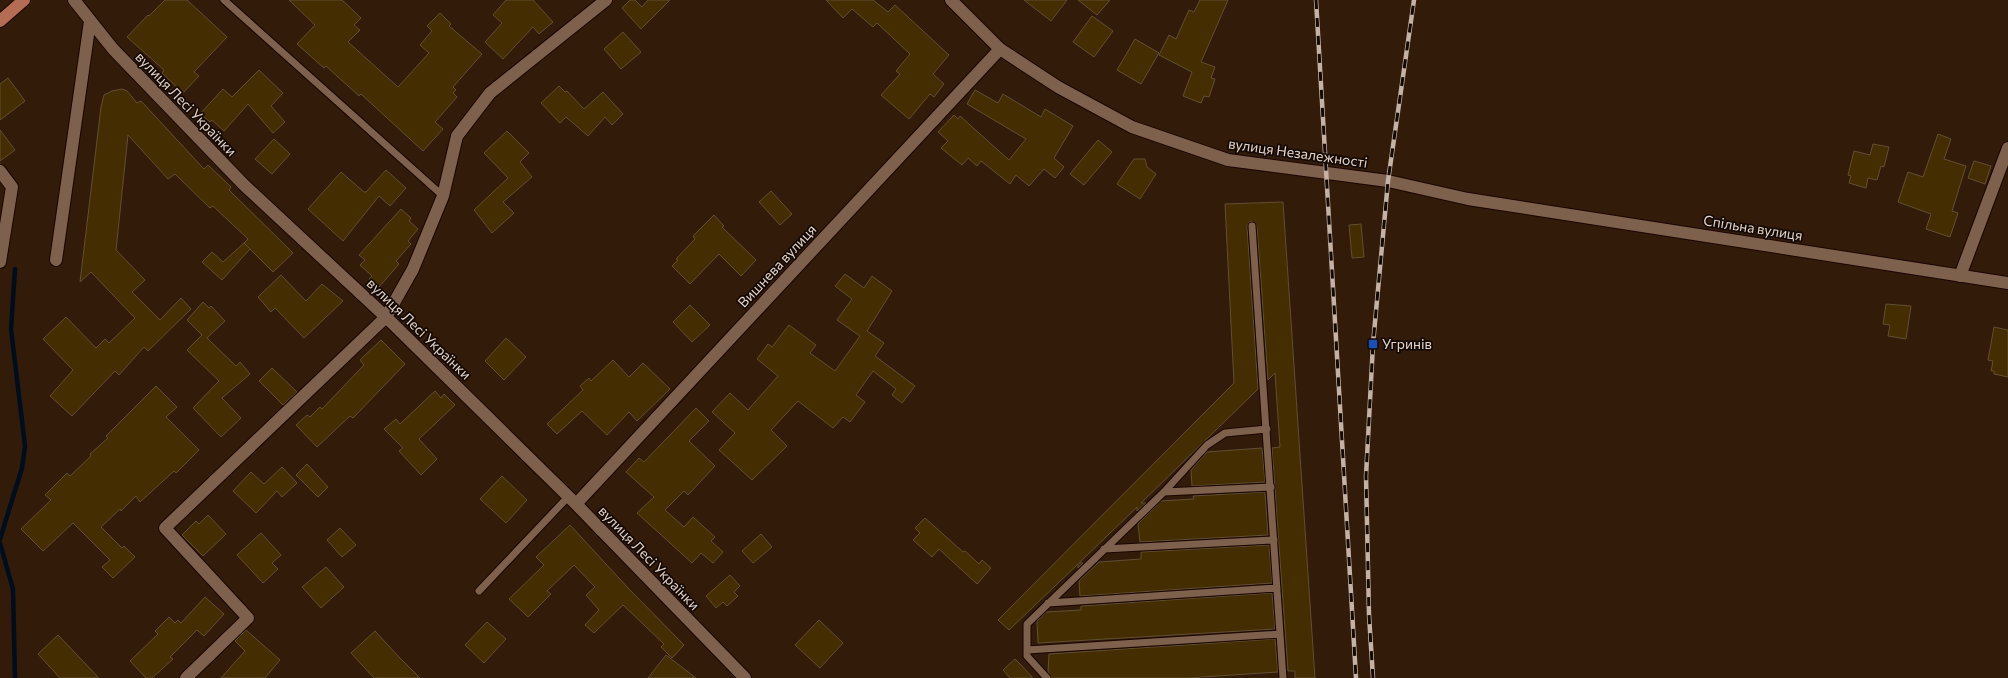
<svg xmlns="http://www.w3.org/2000/svg" width="2008" height="678" viewBox="0 0 2008 678" font-family="Commissioner,sans-serif">
	<style>
		.lines { fill: none; stroke-linecap: round; stroke-linejoin: round }
		.stream { stroke: #000d1c; stroke-width: 4.5 }
		.building { fill: #452d02; stroke: #614f33 }
		.lane-casing { stroke: #1a0500; stroke-width: 9 }
		.street-casing { stroke: #1a0500; stroke-width: 14 }
		.secondary-casing { stroke: #1a0500; stroke-width: 14 }
		.primary-casing { stroke: #1a0500; stroke-width: 14 }
		.lane { stroke: #7e614d; stroke-width: 7 }
		.street { stroke: #7e614d; stroke-width: 12 }
		.secondary { stroke: #7e614d; stroke-width: 12 }
		.primary { stroke: #b46c54; stroke-width: 12 }
		.rail-casing { stroke: #c4b2a6; stroke-width: 4.5 }
		.rail { stroke: #130903; stroke-width: 3; stroke-dasharray: 9; stroke-linecap: butt }
		.transit-dot { fill: #1a4fb4; stroke: #130903; stroke-width: 1.5 }
		.labels { text-anchor: middle; stroke-width: 3.5; stroke-linejoin: round; paint-order: stroke }
		.street-label { font-size: 14px; fill: #e5d4c9; stroke: #130903 }
		.poi-label { font-size: 14px; fill: #e5d4c9; stroke: #130903; text-anchor: start }
	</style>
	<rect width="100%" height="100%" fill="#331b09"/>
	<g class="lines">
		<path class="stream" d="M0,539L22,468L25,446L11,329L15,269
			M0,543L13,589L15,678"/>
	</g>
	<path class="building" d="M165,0H187L227,37L194,72L199,76L183,93L162,73L164,70L127,37L148,15L149,16Z
		M289,0H342L361,18L354,25L360,30L348,42L398,87L429,53L420,45L432,31L427,26L440,13L451,24L449,26L482,54L453,87L456,90L453,93L457,97L435,122L443,129L423,151L361,94L359,96L326,66L324,68L297,44L315,25Z
		M506,0H533L553,22L539,34L533,27L503,59L485,42L502,23L493,15Z
		M630,0H635L642,7L648,0H670L641,29L622,8Z
		M826,0H873L888,12L895,5L949,55L933,74L944,84L934,97L930,94L909,119L881,95L900,74L896,71L910,54L877,23L873,27L852,9L843,18Z
		M1024,0H1067L1051,21Z
		M1078,0H1110L1097,15Z
		M1200,0H1228L1201,62L1215,67L1211,78L1215,79L1209,97L1204,96L1201,103L1183,96L1192,72L1159,55L1169,35L1176,39L1189,10L1194,12Z
		M1092,16L1113,31L1094,57L1073,42Z
		M623,32L641,52L621,69L604,49Z
		M1135,39L1159,53L1141,84L1117,70Z
		M259,70L283,93L271,106L285,122L273,133L248,104L224,131L212,120L210,122L200,114L223,89L232,97Z
		M8,78L25,101L0,120V84Z
		M559,86L565,92L567,91L584,109L603,92L623,114L612,125L605,117L588,136L566,117L560,123L541,103Z
		M122,89L127,91L137,103L141,101L204,169L208,165L231,187L229,190L293,253L273,272L244,243L248,239L213,206L210,208L175,174L168,179L128,135L116,250L145,280L132,292L160,320L181,298L191,309L148,351L144,347L119,375L115,371L72,416L50,396L73,370L43,339L66,317L96,348L105,339L109,343L135,318L91,272L80,282L101,107L104,95L112,91Z
		M975,90L998,103L1003,94L1041,117L1045,109L1073,126L1054,158L1064,167L1055,178L1044,169L1029,186L1016,175L1010,184L981,161L977,166L968,158L962,165L941,148L948,141L938,132L954,115L958,119L960,116L1009,160L1026,139L967,104Z
		M0,130L15,150L0,161Z
		M507,131L529,153L520,162L532,177L503,202L514,213L492,233L474,210L508,178L484,153Z
		M1938,134L1951,139L1944,159L1966,166L1952,211L1958,213L1950,237L1926,229L1931,214L1898,202L1908,172L1923,177Z
		M274,139L290,154L272,174L255,159Z
		M1098,140L1112,152L1084,185L1070,174Z
		M1873,144L1889,147L1884,167L1881,166L1877,180L1868,178L1866,188L1849,183L1851,176L1848,175L1854,151L1870,155Z
		M1134,159H1145L1147,167L1156,174L1140,199L1117,184Z
		M1974,161L1991,166L1985,184L1968,178Z
		M386,170L406,188L390,206L379,196L343,241L308,209L341,172L364,192H366Z
		M771,191L792,214L780,225L759,202Z
		M1283,202L1315,678H1295V671H1288L1272,448L1280,447L1275,373L1268,380L1257,226L1252,221L1249,222L1247,226L1258,389L1141,503H1146L1137,511V507L1079,563H1083L1078,568V564L1009,630L998,620L1234,383L1225,204Z
		M401,209L411,218L409,221L418,229L408,241L411,244L396,261L399,264L379,287L369,279L372,276L360,265L365,260L359,255Z
		M714,215L724,226L722,227L756,260L741,276L719,254L690,284L672,266L678,260L676,259L695,239L693,236Z
		M1361,224L1364,257L1352,258L1349,225Z
		M244,243L250,249L222,280L202,262L212,252L223,262Z
		M845,274L864,288L872,276L892,291L867,331L884,343L875,356L915,386L902,403L892,395L896,389L873,371L856,395L865,402L850,422L843,417L833,428L798,401L771,430L787,446L752,480L719,450L735,433L712,412L730,393L748,410L778,376L757,359L768,344L772,347L789,325L816,345L810,353L835,371L860,336L837,320L852,299L835,286Z
		M281,275L306,301L322,284L343,301L304,338L275,308L271,312L258,297Z
		M203,302L209,308L211,306L225,321L207,338L236,366L240,362L250,374L222,398L241,418L221,437L193,408L219,381L187,350L202,335L187,320Z
		M1886,304L1911,306L1906,339L1888,336L1890,325L1883,324Z
		M690,305L710,325L692,342L673,322Z
		M1994,327L2008,330V377L1994,374V371H1991L1993,361L1988,360Z
		M506,338L526,357L504,380L485,361Z
		M381,340L405,364L353,418L350,416L317,447L296,425L307,415L310,417L320,407L322,409L364,365L360,360Z
		M613,360L629,377L643,363L670,389L637,421L629,412L607,435L582,411L557,434L547,424L583,390L580,386L589,378L591,381Z
		M272,368L297,392L283,405L259,381Z
		M156,386L177,407L166,417L199,450L176,473L174,471L140,502L136,496L121,511L120,509L101,527L122,548L124,546L135,557L113,578L102,567L110,560L73,523L43,551L21,529L51,500L45,495L67,473L70,476L91,456L90,454L108,438L106,436Z
		M435,391L441,398L444,394L455,405L419,439L437,459L421,475L399,451L403,448L384,429L396,419L400,424Z
		M696,408L709,421L689,441L715,466L688,495L684,491L665,510L684,527L693,517L715,537L711,541L723,552L713,563L701,553L692,563L637,513L654,497L626,472L639,458L644,462Z
		M1262,448L1265,482L1192,486L1191,470L1207,452Z
		M307,464L328,487L318,497L296,475Z
		M282,467L297,483L282,497L277,491L256,513L233,491L251,472L264,484Z
		M502,476L527,500L506,523L480,499Z
		M1265,492L1268,535L1140,542L1138,524L1161,501L1194,499L1193,496Z
		M208,515L226,534L203,556L182,535L196,521L199,524Z
		M925,518L963,552L965,551L979,564L982,560L991,568L977,584L939,549L932,557L913,540L920,533L915,528Z
		M570,525L629,589L684,645L672,658L661,647L664,644L623,605L594,633L585,625L599,610L586,595L595,587L574,565L547,591L551,594L528,617L509,599L544,565L536,557Z
		M340,528L356,545L342,557L327,540Z
		M261,533L281,555L272,563L278,569L263,583L237,555Z
		M761,534L772,547L753,563L742,551Z
		M1269,545L1272,583L1080,596L1079,581L1099,562L1141,559V552Z
		M326,567L344,587L321,608L302,587Z
		M730,575L740,586L734,592L738,596L727,606L723,602L716,608L706,596Z
		M1272,593L1275,629L1038,643L1037,621L1046,612L1081,610V606Z
		M205,597L224,614L204,636L197,630L170,657L173,659L152,678H146L130,661L158,634L155,631L169,617L175,623L178,620L181,623Z
		M819,620L843,643L820,668L795,645Z
		M487,622L506,639L484,663L465,645Z
		M246,630L280,660L265,678H221L245,651L235,641Z
		M375,631L398,656L420,678H374L351,653Z
		M58,635L99,678H60L38,654Z
		M1275,639L1278,672L1187,678H1052L1048,672L1049,654Z
		M666,655L696,678H648Z
		M1015,659L1021,665L1033,678H1010L1003,670Z"/>
	<g class="lines">
		<g class="lane-casing">
			<path id="lane" d="M224,0L443,196
				M1252,226L1283,678
				M1164,492L1271,487
				M1104,549L1274,540
				M479,591L568,497
				M1048,603L1277,588
				M1027,650L1280,634
				M1047,678L1027,656V624L1164,492L1207,445L1225,433L1267,429"/>
		</g>
		<g class="street-casing">
			<path id="street" d="M74,0L113,49L244,185L386,317L576,504L745,678
				M0,171L12,187L0,262
				M56,260L90,21
				M1960,276L2008,148
				M576,504L1000,49
				M186,678L248,618L165,528L386,317L413,269L443,196L457,136L490,93L606,0"/>
		</g>
		<g class="secondary-casing">
			<path id="secondary" d="M951,0L1000,49L1058,87L1132,127L1228,160L1388,181L1468,199L2008,283"/>
		</g>
		<g class="primary-casing">
			<path id="primary" d="M0,21L24,0"/>
		</g>
		<use href="#lane" class="lane"/>
		<use href="#street" class="street"/>
		<use href="#secondary" class="secondary"/>
		<use href="#primary" class="primary"/>
		<g class="rail-casing">
			<path id="rail" d="M1316,0L1356,678
				M1373,678L1369,615L1366,476L1373,344L1388,181L1414,0"/>
		</g>
		<use href="#rail" class="rail"/>
	</g>
	<rect class="transit-dot" x="1368" y="339" width="10" height="10" rx="2"/>
	<g class="labels">
		<g class="street-label">
			<text transform="translate(186 104) rotate(46)" y="5">вулиця Лесі Українки</text>
			<text transform="translate(1298 153) rotate(8)" y="5">вулиця Незалежності</text>
			<text transform="translate(1753 228) rotate(9)" y="5">Спільна вулиця</text>
			<text transform="translate(777 266) rotate(-47)" y="5">Вишнева вулиця</text>
			<text transform="translate(419 329) rotate(44)" y="5">вулиця Лесі Українки</text>
			<text transform="translate(649 558) rotate(46)" y="5">вулиця Лесі Українки</text>
		</g>
		<g class="poi-label">
			<text x="1382" y="349">Угринів</text>
		</g>
	</g>
</svg>
